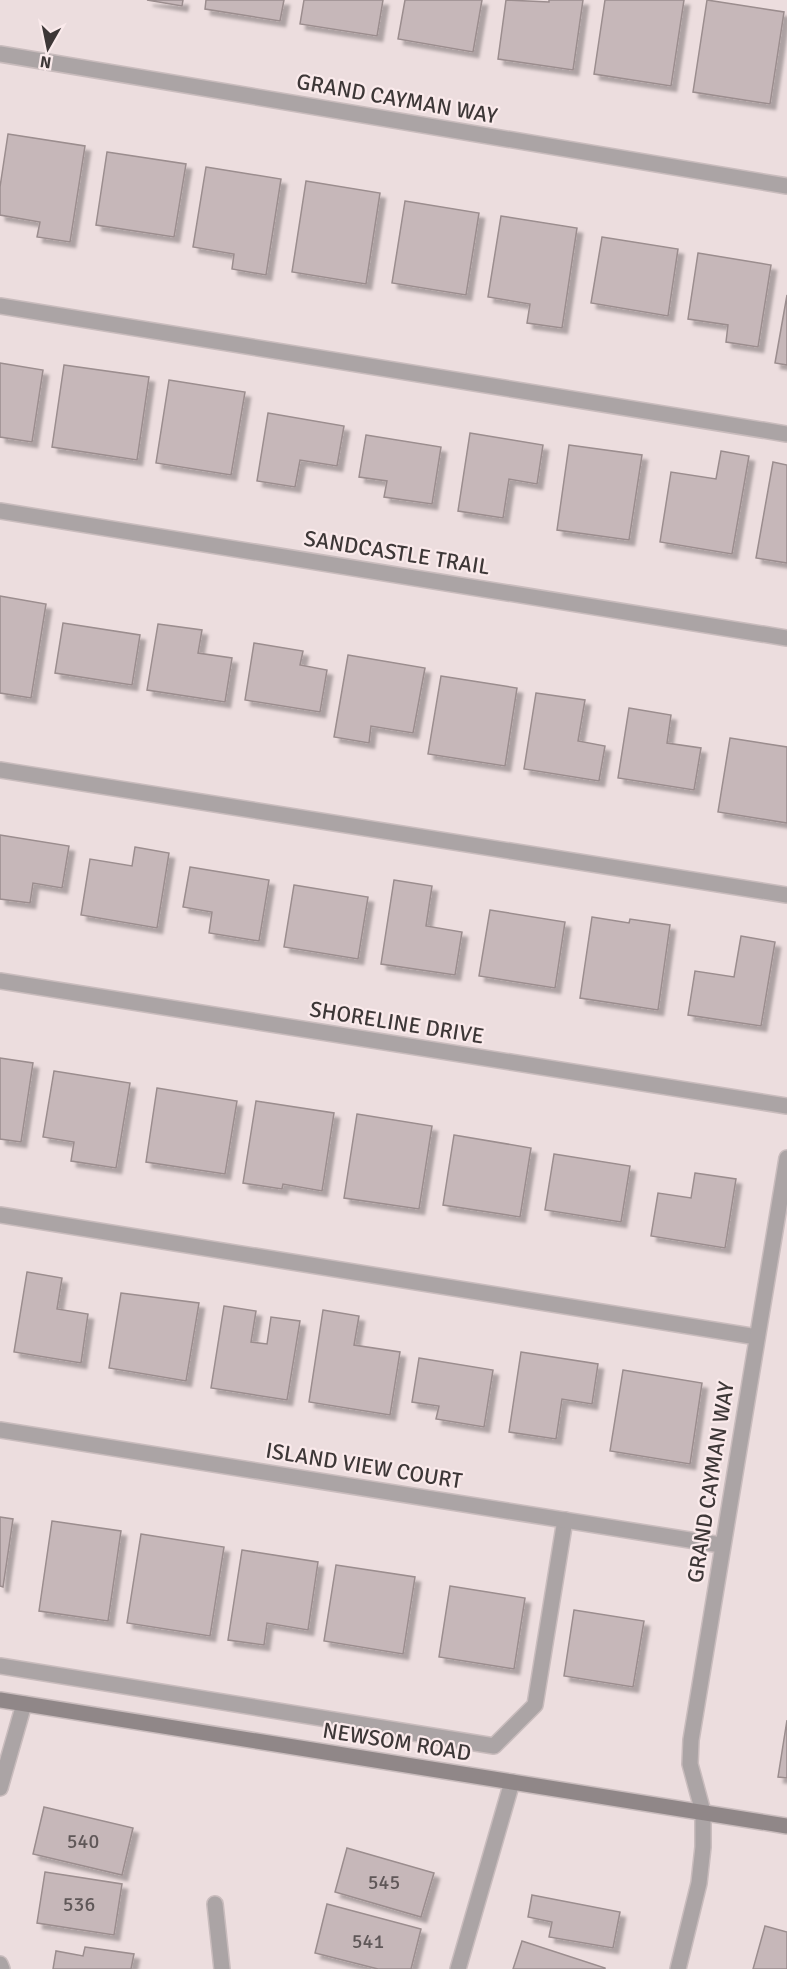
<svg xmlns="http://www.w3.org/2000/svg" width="787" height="1969" viewBox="0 0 787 1969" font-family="Signika,sans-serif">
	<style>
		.building { fill: #c6b7b9; stroke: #9b8d8e; stroke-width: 1.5; filter: url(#shadow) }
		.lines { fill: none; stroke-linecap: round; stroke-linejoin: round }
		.lane-casing { stroke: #c9bcbd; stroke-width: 18 }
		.street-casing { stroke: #c9bcbd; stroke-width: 18 }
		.secondary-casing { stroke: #c9bcbd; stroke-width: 18 }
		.lane { stroke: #aba4a5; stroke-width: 15 }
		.street { stroke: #aba4a5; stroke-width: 15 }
		.secondary { stroke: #908788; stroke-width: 15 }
		.labels { text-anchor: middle; stroke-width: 4.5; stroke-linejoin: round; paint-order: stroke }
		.number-label { font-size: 20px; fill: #5f5758 }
		.street-label { font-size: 22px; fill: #3d3737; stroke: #faeaeb }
	</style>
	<defs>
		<filter id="shadow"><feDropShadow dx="5.5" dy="5.5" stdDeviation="1.5" flood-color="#0004"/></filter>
	</defs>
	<rect width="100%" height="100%" fill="#ecddde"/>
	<path class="building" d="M147,0H183L182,6Z
		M206,0H284L280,21L205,9Z
		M304,0H383L377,36L300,24Z
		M405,0H482L473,52L398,39Z
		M506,0L549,2V0H583L573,70L498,59Z
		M605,0H684L671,86L594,74Z
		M707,0L784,12L770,104L693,92Z
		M8,134L85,146L70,242L37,237L40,222L0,215V187Z
		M107,152L186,164L174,237L96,225Z
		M206,167L281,179L266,275L232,269L234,254L193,247Z
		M306,181L380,193L366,284L292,272Z
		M405,201L479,213L466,295L392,283Z
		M501,216L577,228L562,328L527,323L530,304L488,297Z
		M602,237L678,249L668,316L591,303Z
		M698,253L771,265L758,347L726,342L728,325L688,319Z
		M787,295V365L775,363Z
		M0,363L43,370L32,442L0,437Z
		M64,365L149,377L137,460L52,447Z
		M169,380L245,392L231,475L156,463Z
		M268,413L344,426L337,466L300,460L295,487L257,481Z
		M470,433L543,445L537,484L509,479L503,518L458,511Z
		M366,435L441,447L432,504L384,497L387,481L359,477Z
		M569,445L642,455L629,540L557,530Z
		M721,451L749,456L732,554L660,542L671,472L716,479Z
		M773,462L787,465V563L756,558Z
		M0,596L46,604L31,698L0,693Z
		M63,623L140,635L132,685L55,673Z
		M158,624L202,630L198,653L232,658L225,702L147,690Z
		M254,643L303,651L300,665L327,670L320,712L245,700Z
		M348,655L425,668L413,733L371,726L369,743L334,737Z
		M441,676L517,688L505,766L428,754Z
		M536,693L585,700L578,741L605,746L599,781L524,769Z
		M629,708L671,715L667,743L701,748L694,790L618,778Z
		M730,738L787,747V823L718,812Z
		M0,835L69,846L62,888L33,883L30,903L0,899Z
		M135,847L169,853L157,928L81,915L90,859L132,866Z
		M190,867L269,880L259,941L209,933L212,912L183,907Z
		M394,880L432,886L426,926L462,932L455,975L381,964Z
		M294,885L368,897L358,959L284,947Z
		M490,910L565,922L555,988L479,976Z
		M592,917L629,923L630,919L670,925L658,1010L580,998Z
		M741,936L775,942L761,1026L688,1015L695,971L734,977Z
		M0,1058L33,1063L21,1142L0,1139Z
		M54,1071L130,1083L116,1168L71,1161L74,1142L43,1137Z
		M157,1088L237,1101L225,1174L146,1162Z
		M256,1101L334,1113L322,1191L283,1184L282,1189L243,1183Z
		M357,1114L432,1126L419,1209L344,1198Z
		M454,1135L531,1148L520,1217L443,1205Z
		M554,1154L630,1166L621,1222L545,1210Z
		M695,1173L736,1179L725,1248L651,1236L658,1193L691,1198Z
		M27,1272L62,1278L57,1309L88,1314L81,1363L14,1352Z
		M121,1293L199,1303L186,1381L109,1368Z
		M224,1306L256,1311L251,1342L267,1344L271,1317L300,1321L287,1400L211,1388Z
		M323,1310L359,1316L354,1345L400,1352L390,1415L309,1402Z
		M521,1352L598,1364L592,1404L562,1399L556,1439L509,1432Z
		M419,1358L493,1370L484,1427L436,1419L439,1406L412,1402Z
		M623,1370L702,1383L690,1464L610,1451Z
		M0,1517L13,1519L3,1587L0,1586Z
		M52,1521L121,1531L108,1621L39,1611Z
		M141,1534L224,1547L210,1636L127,1623Z
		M242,1550L318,1562L308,1630L267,1623L264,1645L228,1640Z
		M336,1565L415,1577L403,1654L324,1641Z
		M450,1586L525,1598L514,1669L439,1657Z
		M574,1610L644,1621L633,1687L564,1676Z
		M787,1720V1778L778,1777Z
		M44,1807L133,1828L122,1875L33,1854Z
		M347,1848L434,1873L421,1917L335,1892Z
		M45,1872L122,1884L114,1935L37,1923Z
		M532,1895L620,1912L613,1948L549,1937L552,1922L528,1917Z
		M327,1904L421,1929L411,1969H378L315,1953Z
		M765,1926L787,1932V1969H753Z
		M522,1941L605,1968V1969H513Z
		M85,1947L134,1954L131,1969H53L56,1951L83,1956Z"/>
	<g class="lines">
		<g class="lane-casing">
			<path id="lane" d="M0,306L787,434
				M0,770L787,895
				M0,1215L757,1337
				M0,1666L494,1746L535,1705L565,1520
				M0,1788L24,1704
				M0,1964L2,1969
				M458,1969L512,1782"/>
		</g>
		<g class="street-casing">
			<path id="street" d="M0,54L787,186
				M0,511L787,638
				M0,981L787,1106
				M0,1430L721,1545
				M215,1904L222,1969
				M678,1969L699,1883L703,1847V1812L690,1764L691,1740L787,1158"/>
		</g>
		<g class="secondary-casing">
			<path id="secondary" d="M0,1700L787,1826"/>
		</g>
		<use href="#lane" class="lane"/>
		<use href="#street" class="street"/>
		<use href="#secondary" class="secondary"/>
	</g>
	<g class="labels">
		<g class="number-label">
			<text x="83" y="1848">540</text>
			<text x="384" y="1889">545</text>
			<text x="79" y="1911">536</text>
			<text x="368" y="1948">541</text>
		</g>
		<g class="street-label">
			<text transform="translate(397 98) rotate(10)" y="8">GRAND CAYMAN WAY</text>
			<text transform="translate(397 552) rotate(9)" y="8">SANDCASTLE TRAIL</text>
			<text transform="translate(397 1022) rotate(9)" y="8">SHORELINE DRIVE</text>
			<text transform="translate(364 1465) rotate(9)" y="8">ISLAND VIEW COURT</text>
			<text transform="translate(710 1482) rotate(-81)" y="8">GRAND CAYMAN WAY</text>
			<text transform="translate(397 1741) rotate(9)" y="8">NEWSOM ROAD</text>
		</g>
	</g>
	<g transform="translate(48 48) rotate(189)" stroke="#faeaeb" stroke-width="4.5" paint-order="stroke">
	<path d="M0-4.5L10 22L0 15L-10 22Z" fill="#3d3737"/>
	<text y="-9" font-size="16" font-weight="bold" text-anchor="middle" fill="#3d3737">N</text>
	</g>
</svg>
